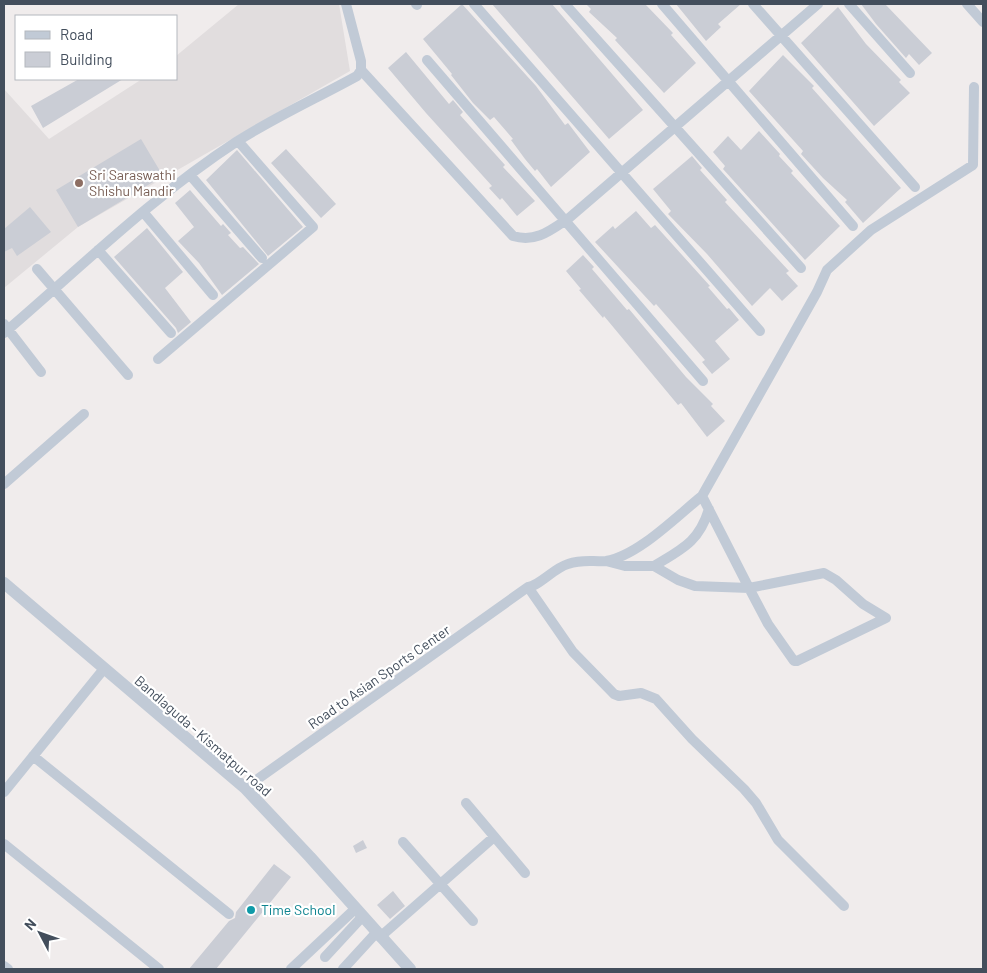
<svg xmlns="http://www.w3.org/2000/svg" width="987" height="973" viewBox="0 0 987 973" font-family="Barlow,sans-serif">
	<style>
		.education { fill: #e1ddde }
		.building { fill: #cacdd5 }
		.lines { fill: none; stroke-linecap: round; stroke-linejoin: round }
		.minor { stroke: #c1cad6; stroke-width: 10 }
		.tertiary { stroke: #c1cad6; stroke-width: 12 }
		.education-dot { fill: #8d6e63; stroke: #fff; stroke-width: 2 }
		.culture-dot { fill: #0f9aa8; stroke: #fff; stroke-width: 2 }
		.labels { text-anchor: middle; stroke-width: 4.5; stroke-linejoin: round; paint-order: stroke }
		.education-label { font-size: 14px; fill: #785e54; stroke: #fff; text-anchor: start }
		.street-label { font-size: 14px; fill: #434e5c; stroke: #fff }
		.culture-label { font-size: 14px; fill: #0d838f; stroke: #fff; text-anchor: start }
	</style>
	<rect width="100%" height="100%" fill="#f0ecec"/>
	<path class="education" d="M239,4H339L350,71L78,227L4,288V89L49,139L142,79H176V56Z"/>
	<path class="building" d="M462,4L536,86L565,125L568,123L590,152L551,187L537,169L535,171L525,159L511,140L513,139L494,117L490,120L473,103L451,75L452,74L423,39Z
		M492,4H552L643,110L609,139Z
		M586,4H645L673,33L671,35L696,63L664,93L615,40L617,38L589,12L591,9Z
		M676,4H741L718,24L721,27L706,41Z
		M861,4H885L932,53L919,65L909,54L906,58L876,24Z
		M838,7L866,44L901,80L899,82L910,93L874,126L801,43Z
		M406,52L449,104L453,100L463,112L460,115L505,165L503,167L535,201L517,216L502,198L500,200L489,188L492,186L426,113L388,68Z
		M783,55L814,86L812,88L901,188L863,223L845,202L847,200L823,178L801,154L803,151L749,91Z
		M79,79H123L43,128L31,106Z
		M759,131L780,154L779,156L793,171L791,173L840,226L805,260L723,169L725,166L713,152L728,136L741,150Z
		M141,139L163,176L78,227L56,190Z
		M286,149L336,204L321,218L271,163Z
		M237,150L303,227L268,256L206,180Z
		M692,156L702,168L700,170L727,200L725,202L789,271L786,273L798,286L782,301L770,288L752,306L707,254L668,214L671,211L653,189Z
		M190,190L221,226L223,224L231,233L228,235L240,248L243,247L259,264L222,295L199,263L178,241L194,227L175,203Z
		M30,207L51,232L17,256L12,248L4,252V229Z
		M636,211L651,228L655,225L710,286L708,287L727,309L729,308L739,320L715,341L730,359L712,374L702,362L705,360L656,304L654,306L595,242L613,226L615,229Z
		M147,228L183,272L165,288L191,322L178,333L176,328L114,257Z
		M583,255L594,267L592,269L627,310L629,309L686,377L713,404L711,406L725,421L707,437L681,403L678,405L604,316L603,318L579,290L581,289L566,271Z
		M363,840L367,848L356,853L353,846Z
		M274,864L291,877L216,969H189L229,921L235,918L236,912Z
		M393,891L405,906L390,919L377,905Z"/>
	<g class="lines">
		<path class="minor" d="M416,4L417,5
			M474,4L760,331
			M565,4L801,268
			M662,4L853,226
			M753,4L915,187
			M849,4L910,73
			M967,4L983,22
			M427,60L703,381
			M361,70L513,236C536,243 551,230 569,218L818,4
			M190,175L262,258
			M144,213L213,295
			M98,250L171,333
			M37,269L128,375
			M4,324L41,372
			M4,333C80,268 152,197 236,142C275,117 317,98 357,76L361,70V61L346,4
			M158,359L313,227L238,141
			M4,484L84,414
			M702,496L817,292L827,270L871,230L973,165L974,87
			M606,561L625,566H654L678,580L695,586L749,588L768,624L794,661H797L886,618
			M654,566C682,549 699,542 709,509
			M528,587L573,652L614,694L619,696L641,693L656,699L692,739L744,789L756,803L778,840L844,906
			M33,756L229,914
			M245,788L528,587C539,586 554,568 568,564C583,559 592,562 606,561C638,556 677,516 702,496L749,588L824,573L836,580L863,604L886,618
			M4,792L103,670
			M466,803L525,873
			M403,842L473,921
			M4,844L159,969
			M380,937L494,837
			M325,957L362,917
			M4,966L8,969
			M291,969L355,909
			M343,969L376,933"/>
		<path class="tertiary" d="M4,583L245,788L310,857L410,969"/>
	</g>
	<circle class="education-dot" cx="79" cy="183" r="5"/>
	<circle class="culture-dot" cx="251" cy="910" r="5"/>
	<g class="labels">
		<g class="education-label">
			<text x="89" y="180">Sri Saraswathi<tspan x="89" dy="16">Shishu Mandir</tspan></text>
		</g>
		<g class="street-label">
			<text transform="translate(379 677) rotate(-35)" y="5">Road to Asian Sports Center</text>
			<text transform="translate(203 736) rotate(41)" y="5">Bandlaguda - Kismatpur road</text>
		</g>
		<g class="culture-label">
			<text x="261" y="915">Time School</text>
		</g>
	</g>
	<rect width="987" height="973" fill="none" stroke="#434e5c" stroke-width="10"/>
	<rect x="15" y="15" width="162" height="65" fill="#ffffff" stroke="#b4b8be"/>
	<rect x="25" y="31" width="25" height="8" fill="#c1cad6" stroke="#b4b8be"/>
	<text x="60" y="40" font-size="15" fill="#434e5c">Road</text>
	<rect x="25" y="52" width="25" height="15" fill="#cacdd5" stroke="#b4b8be"/>
	<text x="60" y="65" font-size="15" fill="#434e5c">Building</text>
	<g transform="translate(40 933) rotate(311)" stroke="#ffffff" stroke-width="4" paint-order="stroke">
	<path d="M0-4L9 19L0 12L-9 19Z" fill="#434e5c"/>
	<text y="-8" font-size="14" font-weight="bold" text-anchor="middle" fill="#434e5c">N</text>
	</g>
</svg>
